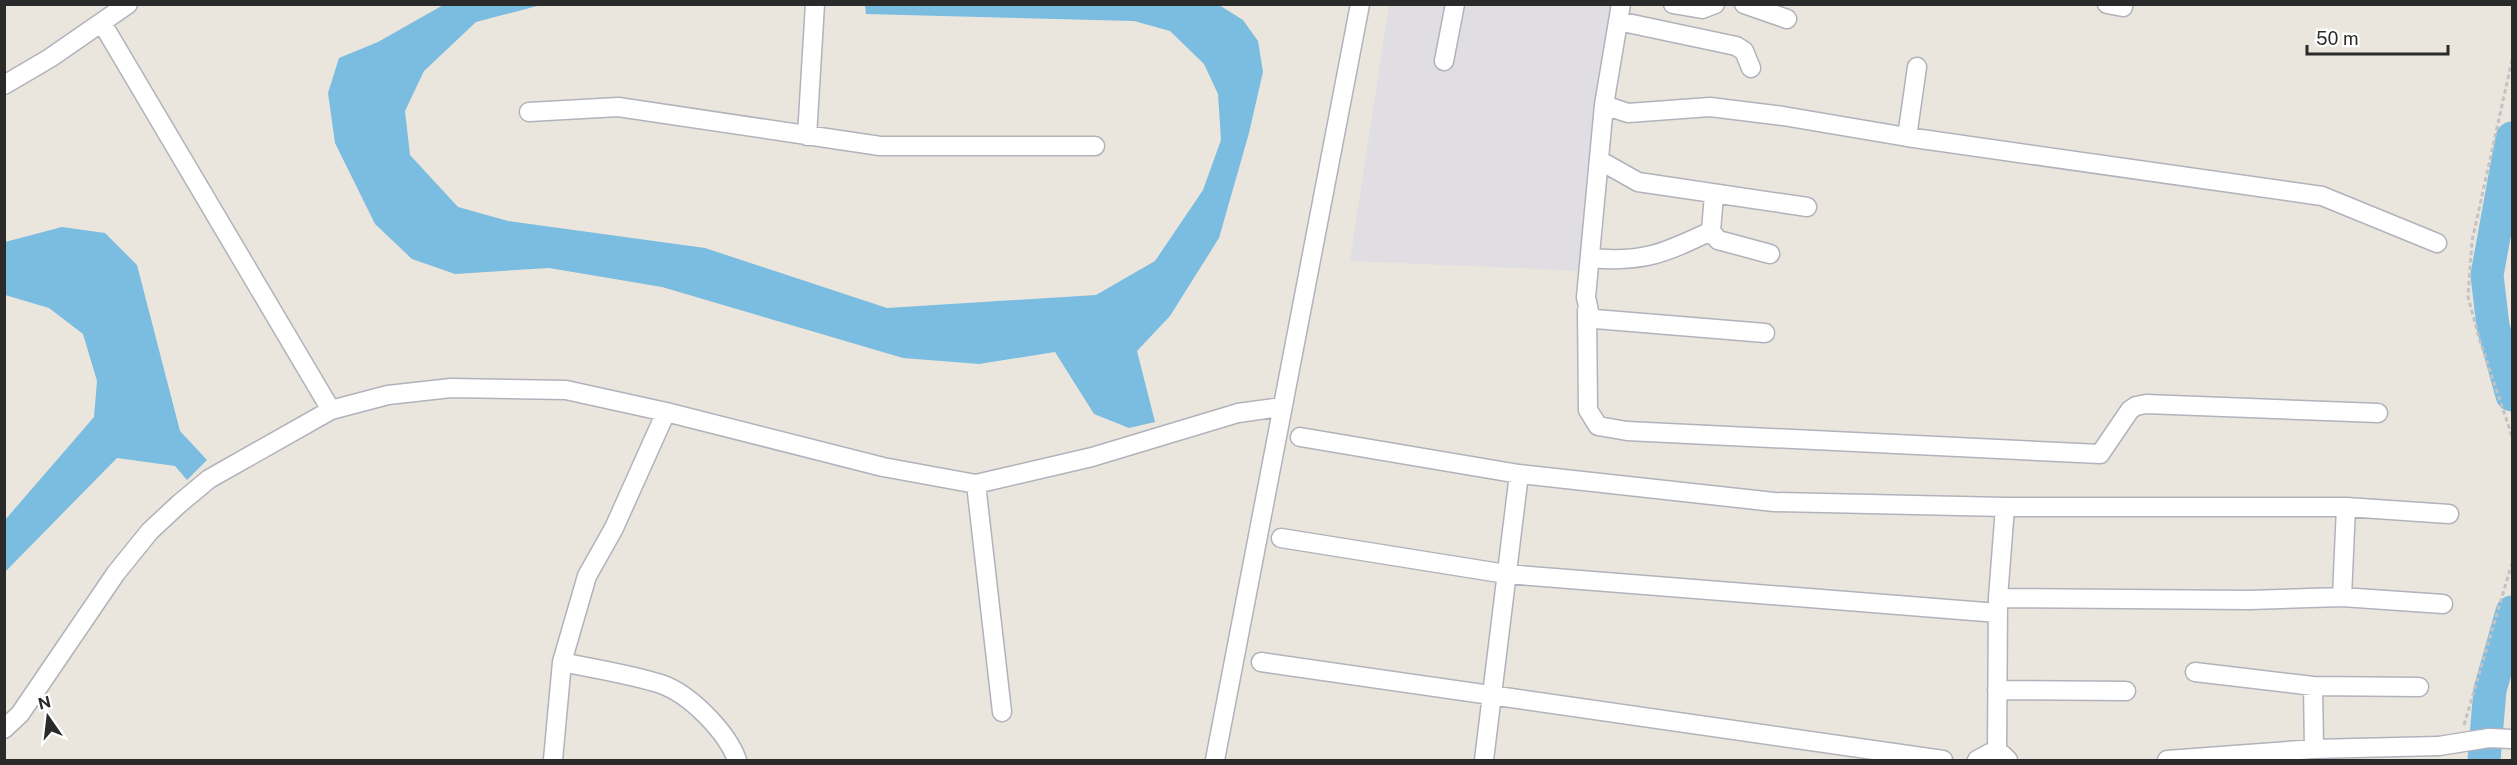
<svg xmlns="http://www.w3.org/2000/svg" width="2517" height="765" viewBox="0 0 2517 765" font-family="'Public Sans',sans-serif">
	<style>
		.industrial { fill: #e0dde3 }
		.water { fill: #7bbce1 }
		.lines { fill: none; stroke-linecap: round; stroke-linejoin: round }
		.river { stroke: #7bbce1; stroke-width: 33 }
		.minor-casing { stroke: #b1b2bc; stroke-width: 21 }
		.path { stroke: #c3c3c3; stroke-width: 3; stroke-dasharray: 4.5 3; stroke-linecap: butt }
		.minor { stroke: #fff; stroke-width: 18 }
		.minor-bridge-casing { stroke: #b1b2bc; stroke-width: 21; stroke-linecap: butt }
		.minor-bridge { stroke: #fff; stroke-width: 18 }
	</style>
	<rect width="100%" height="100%" fill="#eae6dd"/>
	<path class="industrial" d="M1389,5H1619L1583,271L1350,261Z"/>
	<path class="water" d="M445,4L541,5L476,22L424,71L405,111L410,155L458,207L508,221L705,248L887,308L1096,295L1155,261L1203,190L1221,140L1218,94L1204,64L1170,31L1134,21L866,14L865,5H1219L1243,20L1258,41L1263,72L1249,133L1219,238L1170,316L1137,351L1155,422L1129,428L1094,414L1055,352L979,364L903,358L662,287L549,268L455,274L412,259L375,224L335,143L328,93L339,58L378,42Z
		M62,227L105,233L137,265L180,431L207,460L187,480L175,466L117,458L5,572V520L94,417L97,381L83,334L49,308L5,295V242Z"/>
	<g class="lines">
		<path class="river" d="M2512,138L2487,275L2493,326L2512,395
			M2484,760L2490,690L2512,612"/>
		<g class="minor-casing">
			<path id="minor" d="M1621,4L1604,105L1586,297L1590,316L1595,319L1765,333
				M1673,4L1702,9L1715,4
				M1744,4L1787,19
				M2107,4L2123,7
				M1618,21L1736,46L1744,51L1751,68
				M102,23L331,410
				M1444,61L1455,4
				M4,85L50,58L128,4
				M1604,105L1628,113L1710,107L1783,116L1907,137L2322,196L2437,243
				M529,112L618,107L880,146H1095
				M807,136L815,4
				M1907,137L1917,67
				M1599,160L1638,182L1807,207
				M1714,195L1711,231L1718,240L1770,254
				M1591,258C1643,263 1665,253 1711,231
				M1587,310L1588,410L1598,426L1627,431L2100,454L2130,410L2136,406L2146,404L2378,413
				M1300,437L1519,474L1774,502L2005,507H2346L2449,514
				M976,484L1002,712
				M1281,538L1506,574L1998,613
				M2342,597L2346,507
				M1998,598L2250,600L2342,597L2443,604
				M562,662C595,669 629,674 661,684C690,694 727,732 737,760
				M1261,662L1943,760
				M2195,672L2313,686L2419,687
				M2313,686L2314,749
				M1997,690L2126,691
				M4,729L20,714L116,573L150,531L179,504L209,479L331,410L388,395L451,388L566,390L666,412L883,467L976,484L1092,457L1238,413L1281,407
				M1997,753L1998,598L2005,507
				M553,760L562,662L587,576L614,528L666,412
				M1215,760L1360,4
				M1484,760L1519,474
				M1977,760L1990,753L2003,755L2008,760
				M2167,760L2314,749L2439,746"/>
		</g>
		<path class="path" d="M2512,60L2472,241L2468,297L2480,341L2512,436
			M2464,725L2512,563"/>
		<use href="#minor" class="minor"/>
		<g class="minor-bridge-casing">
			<path id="minor-bridge" d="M2439,746L2489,738L2512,739"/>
		</g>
		<use href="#minor-bridge" class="minor-bridge"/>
	</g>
	<rect width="2517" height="765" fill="none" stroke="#2a2a2a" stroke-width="12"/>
	<g transform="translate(48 717) rotate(346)" stroke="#ffffff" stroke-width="4.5" paint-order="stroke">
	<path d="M0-4.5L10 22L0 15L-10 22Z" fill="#2a2a2a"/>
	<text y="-9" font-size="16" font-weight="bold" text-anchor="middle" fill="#2a2a2a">N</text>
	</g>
	<path d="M2307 45v9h141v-9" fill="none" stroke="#2a2a2a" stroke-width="3"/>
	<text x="2316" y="45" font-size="18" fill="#2a2a2a" stroke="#ffffff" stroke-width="4.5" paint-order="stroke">50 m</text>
</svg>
